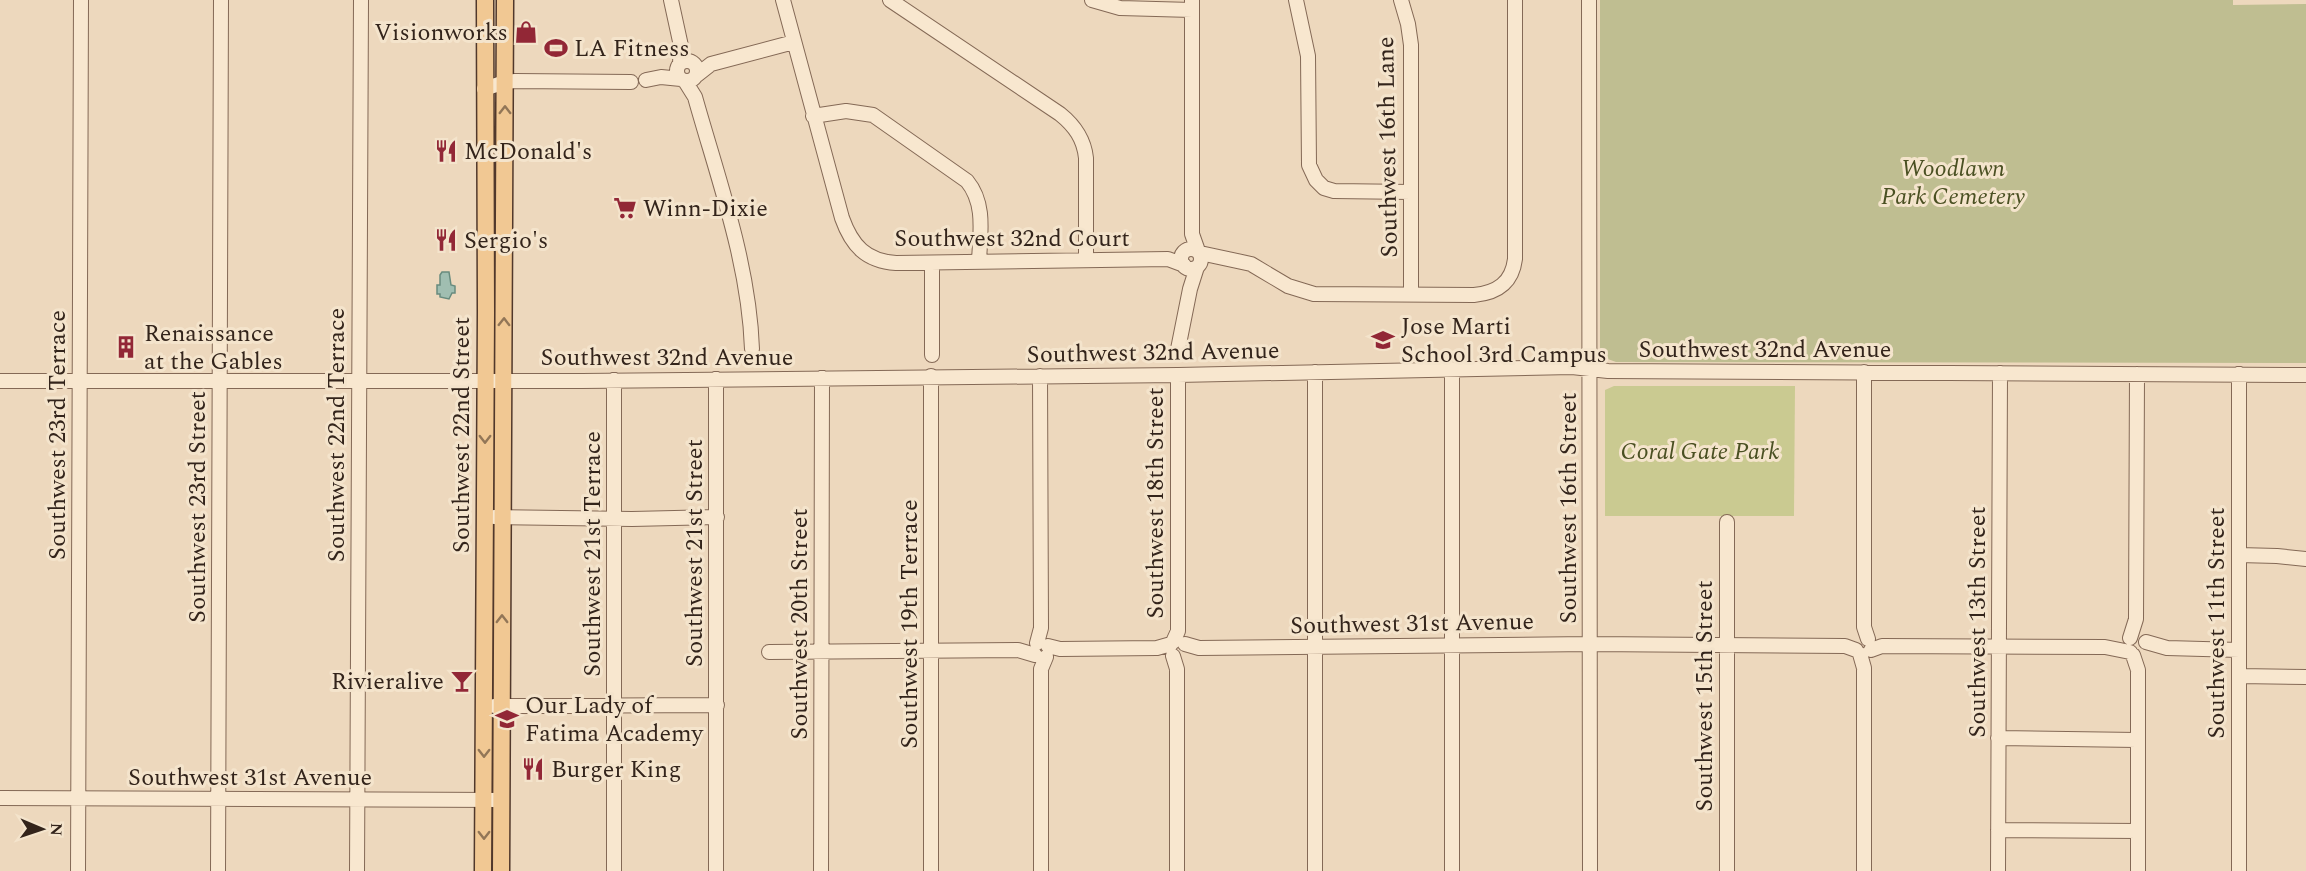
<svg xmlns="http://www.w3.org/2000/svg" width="2306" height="871" viewBox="0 0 2306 871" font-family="Spectral,serif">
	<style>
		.green { fill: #caca91 }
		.cemetery { fill: #bfbe91 }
		.water { fill: #a0beb1; stroke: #688b7e; stroke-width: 1.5 }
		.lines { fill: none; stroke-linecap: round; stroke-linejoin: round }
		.minor-casing { stroke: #846956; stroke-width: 16 }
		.major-casing { stroke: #51382b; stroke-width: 19 }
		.minor { stroke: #f8e7cf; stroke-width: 14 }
		.major { stroke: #f1c893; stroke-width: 16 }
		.oneway { stroke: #927657 }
		.labels { text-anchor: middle; stroke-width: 6; stroke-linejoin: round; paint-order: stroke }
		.poi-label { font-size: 24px; fill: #33241b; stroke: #f4e4cc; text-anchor: start }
		.street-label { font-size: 24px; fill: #33241b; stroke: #f4e4cc }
		.park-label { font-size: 24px; font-style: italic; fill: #4a5022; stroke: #f4e4cc }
	</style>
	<rect width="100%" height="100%" fill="#edd8bd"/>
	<path class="green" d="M1614,386H1795L1794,516H1605V390Z"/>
	<path class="cemetery" d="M1600,0H2233V5L2306,4V363L1616,362L1605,358L1600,348Z"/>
	<path class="water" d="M442,272H449L451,285L455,286V293H452L449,299L440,297V294H437V285H440V275Z"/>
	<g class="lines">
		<g class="minor-casing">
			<path id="minor" d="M671,0L681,46L680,63
				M783,0L842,218C852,246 866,261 896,263L1168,259L1184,265
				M890,0L1060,114C1075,126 1084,139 1086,158V260
				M1092,0L1120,8L1192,10
				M1192,0V234L1198,251
				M1296,0L1308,56L1309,165L1316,180L1324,188L1334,191L1411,192
				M1401,0L1408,24L1411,45V295
				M1589,0L1590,871
				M677 71a10 10 0 1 1 20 0a10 10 0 1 1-20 0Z
				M697,75L711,64L794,42
				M646,80L661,77L681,79
				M685,81L695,97C718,179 749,263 752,349
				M484,89L505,82L515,81L631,82
				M813,116L846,111L873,115L967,181C986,204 980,234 979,262
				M1181 259a10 10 0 1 1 20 0a10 10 0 1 1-20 0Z
				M1200,253L1251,264L1288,286L1314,294L1474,295C1497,293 1512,283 1515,259V0
				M932,263V355
				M1178,349L1190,289L1197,267
				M1315,372V871
				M1864,372V627L1868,639
				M0,381H582L1178,375L1572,367L1608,371L2306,375
				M494,517L632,519L717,517
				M1727,522V871
				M2239,555L2277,556L2306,559
				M2130,638L2136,619L2137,374
				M1173,642L1178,631V375
				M2146,642L2167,648L2239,650
				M1037,643L1041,628L1040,376
				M1185,644L1199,648L1590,644L1845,646L1856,650
				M1048,646L1060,649L1157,648L1171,644
				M1871,650L1882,646L2105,647L2130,652
				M769,652L1018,650L1035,655
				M1860,654L1864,668V871
				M2133,655L2138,670V871
				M1173,656L1177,669V871
				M2239,676L2306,677
				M494,706L717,705
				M1998,738L2137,740
				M0,798L501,800
				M1998,830L2138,831
				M78,871L81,0
				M218,871L221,0
				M357,871L361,0
				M614,871V380
				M716,871V379
				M821,871L822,378
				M931,871V376
				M1041,871V669L1046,657
				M1452,871V369
				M1998,871L2000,373
				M2239,871V374"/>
		</g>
		<g class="major-casing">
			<path id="major" d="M483,871L486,312L485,0
				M501,871L505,0"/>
		</g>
		<use href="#minor" class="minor"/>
		<use href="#major" class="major"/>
	</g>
	<defs><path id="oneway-chevron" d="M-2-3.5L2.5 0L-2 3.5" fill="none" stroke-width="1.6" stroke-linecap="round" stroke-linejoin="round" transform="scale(1.5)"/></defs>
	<g class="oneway">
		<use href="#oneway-chevron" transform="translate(505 110) rotate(-90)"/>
		<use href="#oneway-chevron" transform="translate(504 322) rotate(-89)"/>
		<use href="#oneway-chevron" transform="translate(485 439) rotate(90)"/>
		<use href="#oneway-chevron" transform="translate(502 619) rotate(-90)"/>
		<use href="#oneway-chevron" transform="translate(484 753) rotate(90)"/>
		<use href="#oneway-chevron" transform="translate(484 835) rotate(90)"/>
	</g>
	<defs>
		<g id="shop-bare" transform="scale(1.8)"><path d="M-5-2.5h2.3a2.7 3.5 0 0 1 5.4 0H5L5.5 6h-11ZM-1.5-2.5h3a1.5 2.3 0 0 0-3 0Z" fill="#922736" stroke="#f4e4cc" stroke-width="2.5" paint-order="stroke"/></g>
		<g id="stadium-bare" transform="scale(1.8)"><path d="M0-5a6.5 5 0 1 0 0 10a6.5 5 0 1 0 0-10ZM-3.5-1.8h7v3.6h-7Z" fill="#922736" stroke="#f4e4cc" stroke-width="2.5" paint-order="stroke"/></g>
		<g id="restaurant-bare" transform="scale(1.8)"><path d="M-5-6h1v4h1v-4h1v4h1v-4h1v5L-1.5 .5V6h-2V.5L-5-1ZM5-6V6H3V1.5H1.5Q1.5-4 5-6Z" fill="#922736" stroke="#f4e4cc" stroke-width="2.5" paint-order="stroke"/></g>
		<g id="supermarket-bare" transform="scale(1.8)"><path d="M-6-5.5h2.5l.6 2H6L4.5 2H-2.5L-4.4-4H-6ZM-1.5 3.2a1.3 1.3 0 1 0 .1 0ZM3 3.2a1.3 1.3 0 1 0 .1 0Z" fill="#922736" stroke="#f4e4cc" stroke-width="2.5" paint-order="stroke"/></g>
		<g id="school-bare" transform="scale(1.8)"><path d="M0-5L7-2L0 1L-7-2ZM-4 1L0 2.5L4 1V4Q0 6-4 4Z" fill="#922736" stroke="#f4e4cc" stroke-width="2.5" paint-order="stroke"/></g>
		<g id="building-bare" transform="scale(1.8)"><path d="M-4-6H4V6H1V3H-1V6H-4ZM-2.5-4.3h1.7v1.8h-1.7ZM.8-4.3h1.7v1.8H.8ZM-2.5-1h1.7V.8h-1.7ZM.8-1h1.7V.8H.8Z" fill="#922736" stroke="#f4e4cc" stroke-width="2.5" paint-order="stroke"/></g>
		<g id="bar-bare" transform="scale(1.8)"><path d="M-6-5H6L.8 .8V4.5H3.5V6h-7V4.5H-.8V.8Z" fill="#922736" stroke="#f4e4cc" stroke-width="2.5" paint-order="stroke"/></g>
	</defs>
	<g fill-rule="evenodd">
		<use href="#shop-bare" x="526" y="32"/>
		<use href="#stadium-bare" x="556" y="48"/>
		<use href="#restaurant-bare" x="446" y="151"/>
		<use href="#supermarket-bare" x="625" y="208"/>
		<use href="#restaurant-bare" x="446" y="240"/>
		<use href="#school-bare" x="1383" y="340"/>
		<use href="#building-bare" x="126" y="347"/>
		<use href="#bar-bare" x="462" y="681"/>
		<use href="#school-bare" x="507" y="719"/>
		<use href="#restaurant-bare" x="533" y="769"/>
	</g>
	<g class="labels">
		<g class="poi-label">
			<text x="508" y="40" text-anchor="end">Visionworks</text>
			<text x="574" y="56">LA Fitness</text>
			<text x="464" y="159">McDonald's</text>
			<text x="643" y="216">Winn-Dixie</text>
			<text x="464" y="248">Sergio's</text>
			<text x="1401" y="334">Jose Marti<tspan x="1401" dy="28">School 3rd Campus</tspan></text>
			<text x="144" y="341">Renaissance<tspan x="144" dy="28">at the Gables</tspan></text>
			<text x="444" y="689" text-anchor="end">Rivieralive</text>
			<text x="525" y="713">Our Lady of<tspan x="525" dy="28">Fatima Academy</tspan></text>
			<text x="551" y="777">Burger King</text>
		</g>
		<g class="street-label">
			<text transform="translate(1387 147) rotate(-91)" y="8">Southwest 16th Lane</text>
			<text x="1012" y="246">Southwest 32nd Court</text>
			<text x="1765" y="357">Southwest 32nd Avenue</text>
			<text transform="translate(1153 352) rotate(-1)" y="8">Southwest 32nd Avenue</text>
			<text x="667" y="365">Southwest 32nd Avenue</text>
			<text transform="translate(57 435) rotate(-90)" y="8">Southwest 23rd Terrace</text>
			<text transform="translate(336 435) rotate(-90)" y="8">Southwest 22nd Terrace</text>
			<text transform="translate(461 435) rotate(-90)" y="8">Southwest 22nd Street</text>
			<text transform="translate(1155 503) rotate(-90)" y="8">Southwest 18th Street</text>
			<text transform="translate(197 507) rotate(-90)" y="8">Southwest 23rd Street</text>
			<text transform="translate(1568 508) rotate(-90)" y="8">Southwest 16th Street</text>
			<text transform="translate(694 553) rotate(-90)" y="8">Southwest 21st Street</text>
			<text transform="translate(592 554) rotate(-90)" y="8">Southwest 21st Terrace</text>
			<text transform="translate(1977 622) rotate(-90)" y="8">Southwest 13th Street</text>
			<text transform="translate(1412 623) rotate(-1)" y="8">Southwest 31st Avenue</text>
			<text transform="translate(2216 623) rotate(-90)" y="8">Southwest 11th Street</text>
			<text transform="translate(799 624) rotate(-90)" y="8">Southwest 20th Street</text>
			<text transform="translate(909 624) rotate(-90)" y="8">Southwest 19th Terrace</text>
			<text transform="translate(1704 696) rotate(-90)" y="8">Southwest 15th Street</text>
			<text x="250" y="785">Southwest 31st Avenue</text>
		</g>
		<g class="park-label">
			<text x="1953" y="176">Woodlawn<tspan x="1953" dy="28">Park Cemetery</tspan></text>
			<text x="1700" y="459">Coral Gate Park</text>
		</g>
	</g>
	<g transform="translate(42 829) rotate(92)" stroke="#f4e4cc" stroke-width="4.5" paint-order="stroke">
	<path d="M0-4.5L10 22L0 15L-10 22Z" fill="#33241b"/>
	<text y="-9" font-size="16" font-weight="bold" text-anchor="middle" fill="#33241b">N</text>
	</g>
</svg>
